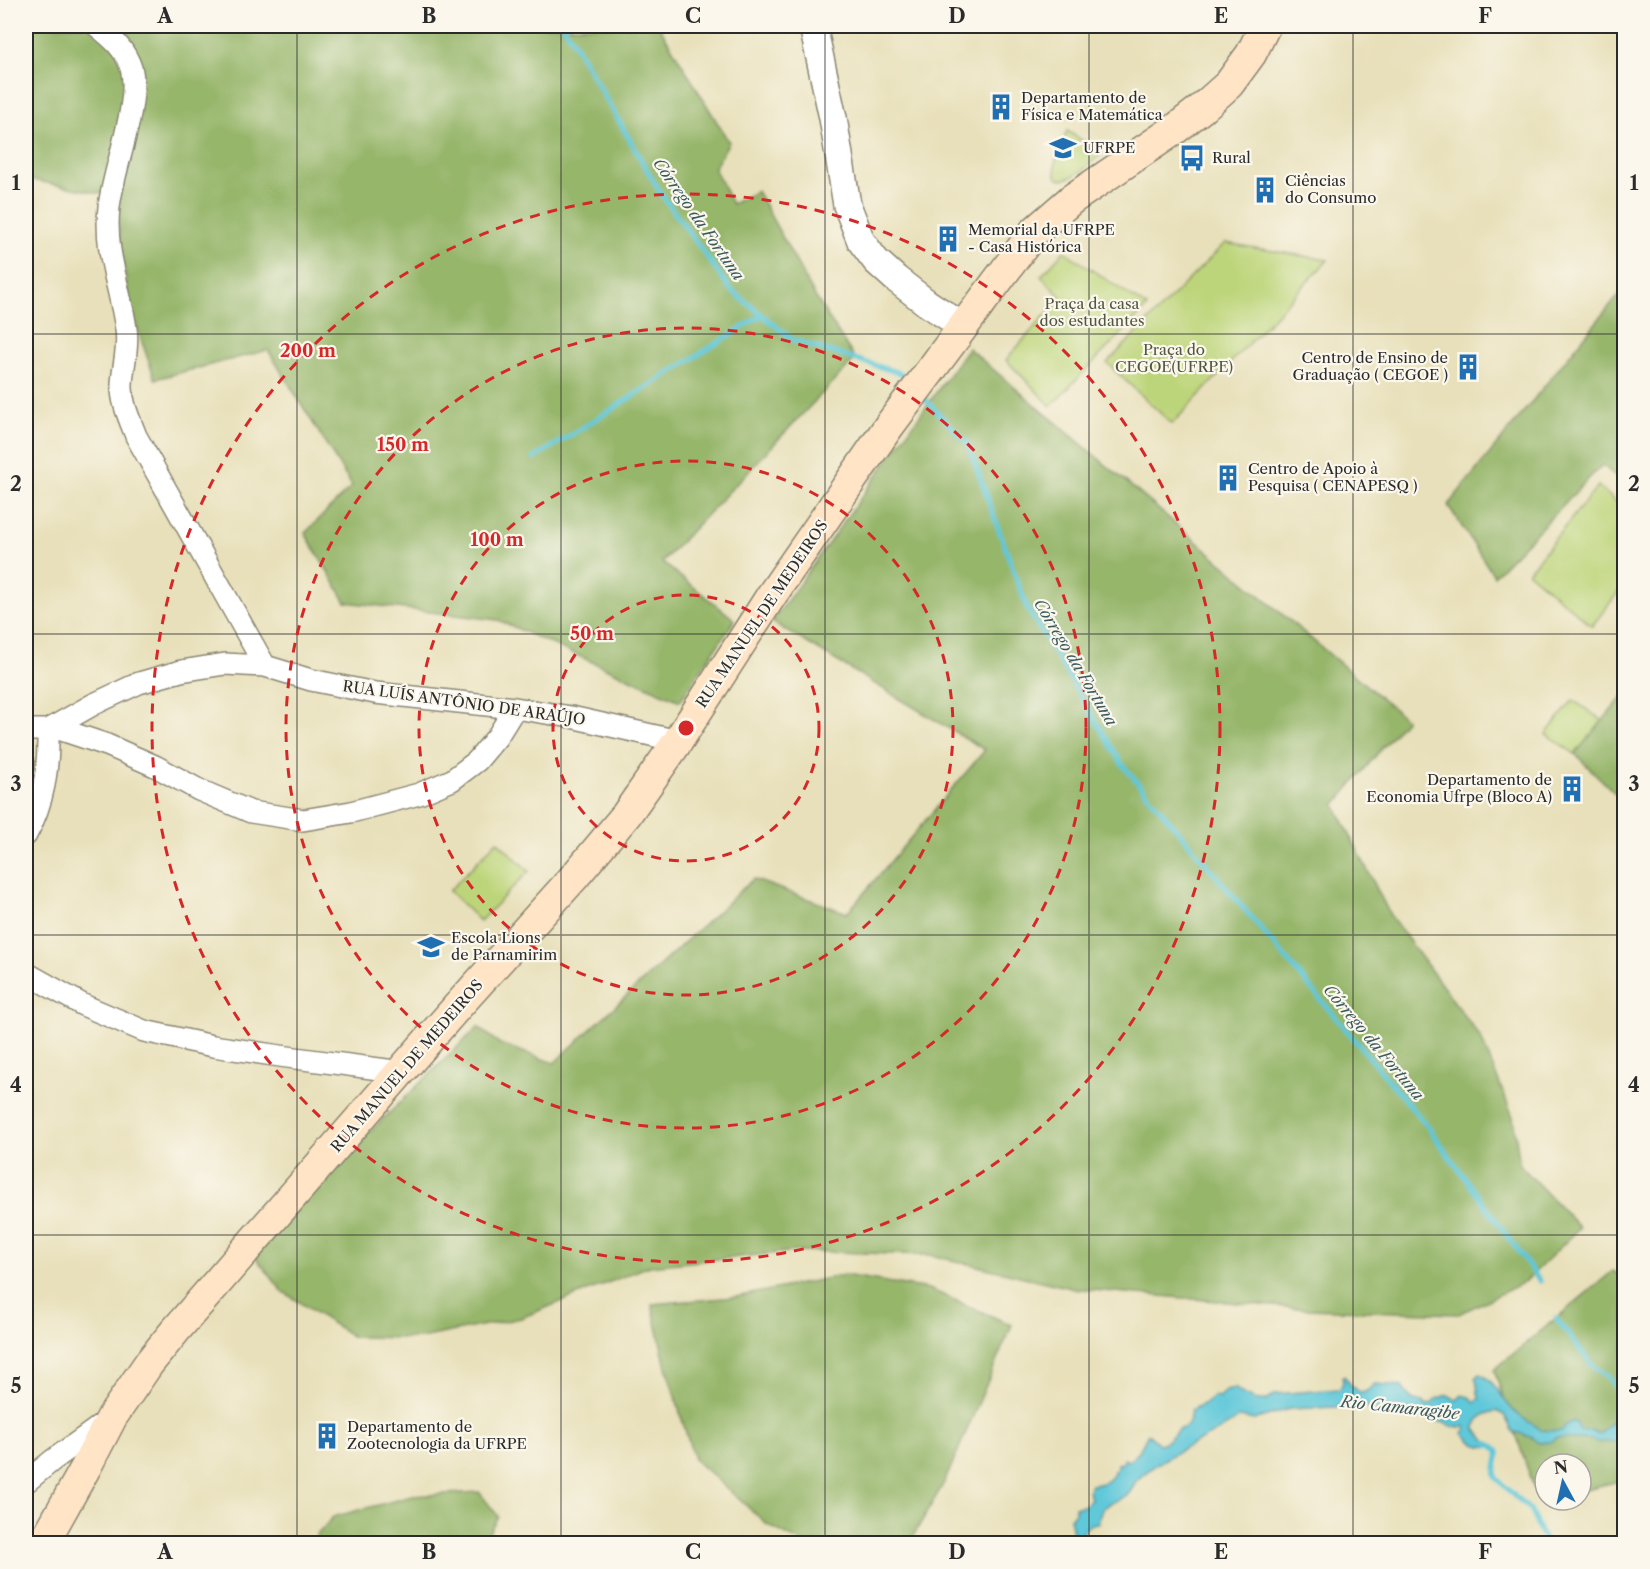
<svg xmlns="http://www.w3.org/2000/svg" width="1650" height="1569" viewBox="0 0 1650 1569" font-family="'Libre Caslon Text',serif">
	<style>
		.green { fill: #bdd57a; stroke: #748052; stroke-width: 1.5 }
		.forest { fill: #96b66a; stroke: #60704a; stroke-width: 1.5 }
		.water { fill: #5ec8d9; stroke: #447a82; stroke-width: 1.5 }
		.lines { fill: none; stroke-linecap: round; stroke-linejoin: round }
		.stream { stroke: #5ec8d9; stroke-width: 5 }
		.minor-casing { stroke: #8a8672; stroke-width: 24 }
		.tertiary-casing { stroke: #8a8672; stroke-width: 30 }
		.secondary-casing { stroke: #8a8672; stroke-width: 33 }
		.minor { stroke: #fff; stroke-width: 21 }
		.tertiary { stroke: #fff; stroke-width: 27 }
		.secondary { stroke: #ffe4c6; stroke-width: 30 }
		.grid { fill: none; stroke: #2b2b2b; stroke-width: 1.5; stroke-opacity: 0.55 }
		.ring { fill: none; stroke: #d62828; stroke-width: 3; stroke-dasharray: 10 8 }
		.labels { text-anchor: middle; stroke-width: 4.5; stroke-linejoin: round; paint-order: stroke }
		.poi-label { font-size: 15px; fill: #2b2b2b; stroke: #fbf7ec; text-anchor: start }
		.park-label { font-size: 15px; fill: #50563f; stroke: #fbf7ec }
		.street-label { font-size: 15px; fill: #2b2b2b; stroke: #fbf7ec }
		.water-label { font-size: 16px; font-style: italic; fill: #3a5a5f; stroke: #fbf7ec }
		.centre { fill: #d62828; stroke: #fbf7ec; stroke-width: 3 }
		.ring-label { font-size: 18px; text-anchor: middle; font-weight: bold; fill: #d62828; stroke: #fbf7ec; stroke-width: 4.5; stroke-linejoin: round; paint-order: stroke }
		.neatline { fill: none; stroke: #2b2b2b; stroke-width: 2 }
		.grid-label { font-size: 20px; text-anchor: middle; font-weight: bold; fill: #2b2b2b }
	</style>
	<rect width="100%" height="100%" fill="#fbf7ec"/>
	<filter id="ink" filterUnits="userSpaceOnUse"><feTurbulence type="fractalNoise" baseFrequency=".0167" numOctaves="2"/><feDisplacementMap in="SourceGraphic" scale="12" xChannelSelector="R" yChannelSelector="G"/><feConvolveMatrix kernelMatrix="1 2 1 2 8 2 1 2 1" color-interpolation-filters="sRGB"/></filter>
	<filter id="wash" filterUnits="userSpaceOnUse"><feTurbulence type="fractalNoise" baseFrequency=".008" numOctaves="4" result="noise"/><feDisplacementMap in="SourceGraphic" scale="24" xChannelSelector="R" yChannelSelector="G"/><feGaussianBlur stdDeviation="1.35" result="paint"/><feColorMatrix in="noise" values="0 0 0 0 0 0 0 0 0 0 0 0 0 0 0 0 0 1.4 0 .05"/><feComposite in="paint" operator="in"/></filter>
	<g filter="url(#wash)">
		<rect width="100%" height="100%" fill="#e8e0ba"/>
		<path class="green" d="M1067,131L1103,153C1091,162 1074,182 1058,179C1049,166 1062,144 1067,131Z
			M1225,243L1328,260L1172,424L1107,363Z
			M1064,251L1147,307L1051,406L1006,360L1061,297L1041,276Z
			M1598,486L1624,509V585L1592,626L1528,572Z
			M1573,700L1603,721L1575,754L1546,734Z
			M497,841L529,871L480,921L449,891Z"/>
		<path class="forest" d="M26,26H659L729,142L714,168L732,204L757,191L816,298L855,359L662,562L735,620L680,701L498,620L346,602L305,533L352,486L268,350L155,379L130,308L114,196L26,179Z
			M1624,288V483L1602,465L1494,576L1448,505Z
			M968,348L1406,719L1335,805L1390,915L1481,1038L1513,1117L1520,1165L1580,1228L1525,1282L1459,1314L1307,1309L1071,1288L930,1255L798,1251L649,1266L521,1318L420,1338L353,1337L282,1291L249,1249L478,1027L500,1044L554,1063L753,879L847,913L985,750L772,622Z
			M1624,695V802L1575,754Z
			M1613,1271L1624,1278V1480L1581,1490V1464H1545V1498L1538,1500L1494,1370Z
			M844,1275L929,1289L1012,1325L945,1481L909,1543H802L768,1525L694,1459L665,1363L652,1304L736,1297Z
			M479,1492L498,1516L483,1543H317L316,1536L333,1517L412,1496Z"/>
		<path class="water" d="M1480,1374C1497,1382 1503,1402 1516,1413C1524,1420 1533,1423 1540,1430L1560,1431L1566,1425L1573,1421L1577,1423L1580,1431L1591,1430L1600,1434L1610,1423L1615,1422L1619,1429L1624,1432V1441L1597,1442L1593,1440L1556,1438L1550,1442L1538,1443L1533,1438C1526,1437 1520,1431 1513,1432L1504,1415L1496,1411C1484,1414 1476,1417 1476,1429L1485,1441L1493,1445C1480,1450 1471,1442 1463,1433L1466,1429L1464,1426L1461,1428L1451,1426L1442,1422L1379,1409L1357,1406L1289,1409L1254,1420L1240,1417C1207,1441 1166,1452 1137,1480C1133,1484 1133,1488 1130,1492C1120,1503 1097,1502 1099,1523C1086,1522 1082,1535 1072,1543H1063L1073,1532L1070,1518L1075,1512V1507L1084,1506L1091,1500L1089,1490L1091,1485C1098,1484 1109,1483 1112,1476C1117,1468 1110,1474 1117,1468L1118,1464L1123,1463L1124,1459L1129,1461L1138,1453L1148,1434L1159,1444L1167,1441L1178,1430L1185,1427L1189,1422L1191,1410L1209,1401L1214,1395L1219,1397L1224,1392L1235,1388L1241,1393L1256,1400H1266L1275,1394L1340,1389L1343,1382L1342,1377L1344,1376L1351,1385L1361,1393L1367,1391L1375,1384L1401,1386C1410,1397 1409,1400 1424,1402L1425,1405L1432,1404L1436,1399L1448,1395L1457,1400L1462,1395L1469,1397L1475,1402L1479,1399L1476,1378Z"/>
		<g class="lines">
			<path class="stream" d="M564,26L661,194L731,290L793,340L900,373L910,384
				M923,397L968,444L1027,608L1122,764L1428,1127L1540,1281
				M534,458L762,315
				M1556,1318L1591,1364L1608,1377L1618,1391L1624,1393
				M1486,1443C1509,1450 1492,1462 1496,1478L1530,1510L1546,1544"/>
		</g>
	</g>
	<g filter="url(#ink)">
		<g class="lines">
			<g class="minor-casing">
				<path id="minor" d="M97,26C112,38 125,49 131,68C141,101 113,170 109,207C104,252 120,286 126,329C129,348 123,365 122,384C121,402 130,420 136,436L265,666
					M53,727L107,745L155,766L199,790L251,812L303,820L351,812L419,794L452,780L477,761L497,737L515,708
					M26,730H48L94,704L139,683L181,671L225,664L265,666L311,680L375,693L515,708L571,717L678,741
					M26,835C44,802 49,768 48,730
					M26,973L83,1005L144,1031L213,1046L280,1056L402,1072
					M26,1482L53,1460L107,1421"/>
			</g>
			<g class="tertiary-casing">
				<path id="tertiary" d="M813,26L833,118L847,205L861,241L876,261L896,279L927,303L962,326"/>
			</g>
			<g class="secondary-casing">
				<path id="secondary" d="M43,1544L86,1467L112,1417L149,1363L175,1331L457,1007L575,876L626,815L678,741L771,596L889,426L1034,232L1072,199L1174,130L1201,109L1229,84L1251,54L1265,26"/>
			</g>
			<use href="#minor" class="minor"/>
			<use href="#tertiary" class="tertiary"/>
			<use href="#secondary" class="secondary"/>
		</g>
	</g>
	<path class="grid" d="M297,26V1544M561,26V1544M825,26V1544M1089,26V1544M1353,26V1544M26,334H1624M26,634H1624M26,935H1624M26,1235H1624"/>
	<g class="ring">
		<circle cx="686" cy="728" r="133"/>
		<circle cx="686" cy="728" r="267"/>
		<circle cx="686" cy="728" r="400"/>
		<circle cx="686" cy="728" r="534"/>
	</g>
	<defs>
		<g id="building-bare" transform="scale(2.07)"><path d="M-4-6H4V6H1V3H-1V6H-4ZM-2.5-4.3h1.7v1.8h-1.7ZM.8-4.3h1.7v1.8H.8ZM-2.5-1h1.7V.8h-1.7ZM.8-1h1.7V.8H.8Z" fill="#1f6fb2" stroke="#fbf7ec" stroke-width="2.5" paint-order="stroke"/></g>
		<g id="university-bare" transform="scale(2.07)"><path d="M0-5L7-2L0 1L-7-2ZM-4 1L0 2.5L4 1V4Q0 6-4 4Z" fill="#1f6fb2" stroke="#fbf7ec" stroke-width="2.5" paint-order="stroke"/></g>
		<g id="bus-bare" transform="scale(2.07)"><path d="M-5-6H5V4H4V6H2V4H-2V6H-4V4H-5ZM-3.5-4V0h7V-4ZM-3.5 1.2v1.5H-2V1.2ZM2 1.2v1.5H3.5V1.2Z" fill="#1f6fb2" stroke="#fbf7ec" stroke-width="2.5" paint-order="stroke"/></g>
		<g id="school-bare" transform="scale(2.07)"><path d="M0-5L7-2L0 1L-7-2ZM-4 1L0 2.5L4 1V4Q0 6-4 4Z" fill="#1f6fb2" stroke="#fbf7ec" stroke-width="2.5" paint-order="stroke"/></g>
	</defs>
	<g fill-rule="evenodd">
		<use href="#building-bare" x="1001" y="107"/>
		<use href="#university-bare" x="1063" y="148"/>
		<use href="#bus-bare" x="1192" y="158"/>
		<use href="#building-bare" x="1265" y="190"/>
		<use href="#building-bare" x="948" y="239"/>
		<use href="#building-bare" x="1468" y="367"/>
		<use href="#building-bare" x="1228" y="478"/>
		<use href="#building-bare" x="1572" y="789"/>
		<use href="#school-bare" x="431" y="947"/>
		<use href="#building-bare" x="327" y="1436"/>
	</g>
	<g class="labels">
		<g class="poi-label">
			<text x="1021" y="103">Departamento de<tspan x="1021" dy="17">Física e Matemática</tspan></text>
			<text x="1083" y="153">UFRPE</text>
			<text x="1212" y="163">Rural</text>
			<text x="1285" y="186">Ciências<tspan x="1285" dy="17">do Consumo</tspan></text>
			<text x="968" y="235">Memorial da UFRPE<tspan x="968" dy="17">- Casa Histórica</tspan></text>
			<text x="1448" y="363" text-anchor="end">Centro de Ensino de<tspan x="1448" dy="17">Graduação ( CEGOE )</tspan></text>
			<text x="1248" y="474">Centro de Apoio à<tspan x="1248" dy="17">Pesquisa ( CENAPESQ )</tspan></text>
			<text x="1552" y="785" text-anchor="end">Departamento de<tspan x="1552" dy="17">Economia Ufrpe (Bloco A)</tspan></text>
			<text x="451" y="943">Escola Lions<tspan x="451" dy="17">de Parnamirim</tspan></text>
			<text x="347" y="1432">Departamento de<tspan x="347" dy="17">Zootecnologia da UFRPE</tspan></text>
		</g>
		<g class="park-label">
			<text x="1092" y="309">Praça da casa<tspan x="1092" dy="17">dos estudantes</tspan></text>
			<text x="1174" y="355">Praça do<tspan x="1174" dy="17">CEGOE(UFRPE)</tspan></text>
		</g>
		<g class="street-label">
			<text transform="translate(762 614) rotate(-56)" y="5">RUA MANUEL DE MEDEIROS</text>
			<text transform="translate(464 703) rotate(8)" y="5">RUA LUÍS ANTÔNIO DE ARAÚJO</text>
			<text transform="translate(407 1066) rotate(-49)" y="5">RUA MANUEL DE MEDEIROS</text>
		</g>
		<g class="water-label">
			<text transform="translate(699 219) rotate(55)" y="6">Córrego da Fortuna</text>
			<text transform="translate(1076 662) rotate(59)" y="6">Córrego da Fortuna</text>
			<text transform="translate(1374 1042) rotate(50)" y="6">Córrego da Fortuna</text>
			<text transform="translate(1400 1407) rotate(6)" y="6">Rio Camaragibe</text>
		</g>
	</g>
	<circle cx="686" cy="728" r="9" class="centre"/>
	<g class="ring-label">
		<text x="308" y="357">200 m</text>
		<text x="403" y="451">150 m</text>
		<text x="497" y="546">100 m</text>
		<text x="592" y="640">50 m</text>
	</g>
	<rect width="1650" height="1569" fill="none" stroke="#fbf7ec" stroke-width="66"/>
	<g transform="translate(1563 1482) rotate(352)"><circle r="28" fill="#fbf7ec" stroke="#a8a59f" stroke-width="1.5"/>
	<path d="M0-4.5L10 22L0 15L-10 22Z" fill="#1f6fb2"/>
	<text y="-9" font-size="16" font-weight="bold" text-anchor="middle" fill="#2b2b2b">N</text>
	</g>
	<rect x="33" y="33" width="1584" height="1503" class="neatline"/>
	<g class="grid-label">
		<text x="165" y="23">A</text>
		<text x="429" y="23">B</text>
		<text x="693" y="23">C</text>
		<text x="957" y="23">D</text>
		<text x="1221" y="23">E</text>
		<text x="1485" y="23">F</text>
		<text x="16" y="190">1</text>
		<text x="1634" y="190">1</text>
		<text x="16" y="491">2</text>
		<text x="1634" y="491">2</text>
		<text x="16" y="791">3</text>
		<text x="1634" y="791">3</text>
		<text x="16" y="1092">4</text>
		<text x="1634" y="1092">4</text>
		<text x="16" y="1393">5</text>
		<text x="1634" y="1393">5</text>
		<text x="165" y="1559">A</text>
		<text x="429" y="1559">B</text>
		<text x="693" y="1559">C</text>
		<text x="957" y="1559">D</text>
		<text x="1221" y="1559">E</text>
		<text x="1485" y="1559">F</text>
	</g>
</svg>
